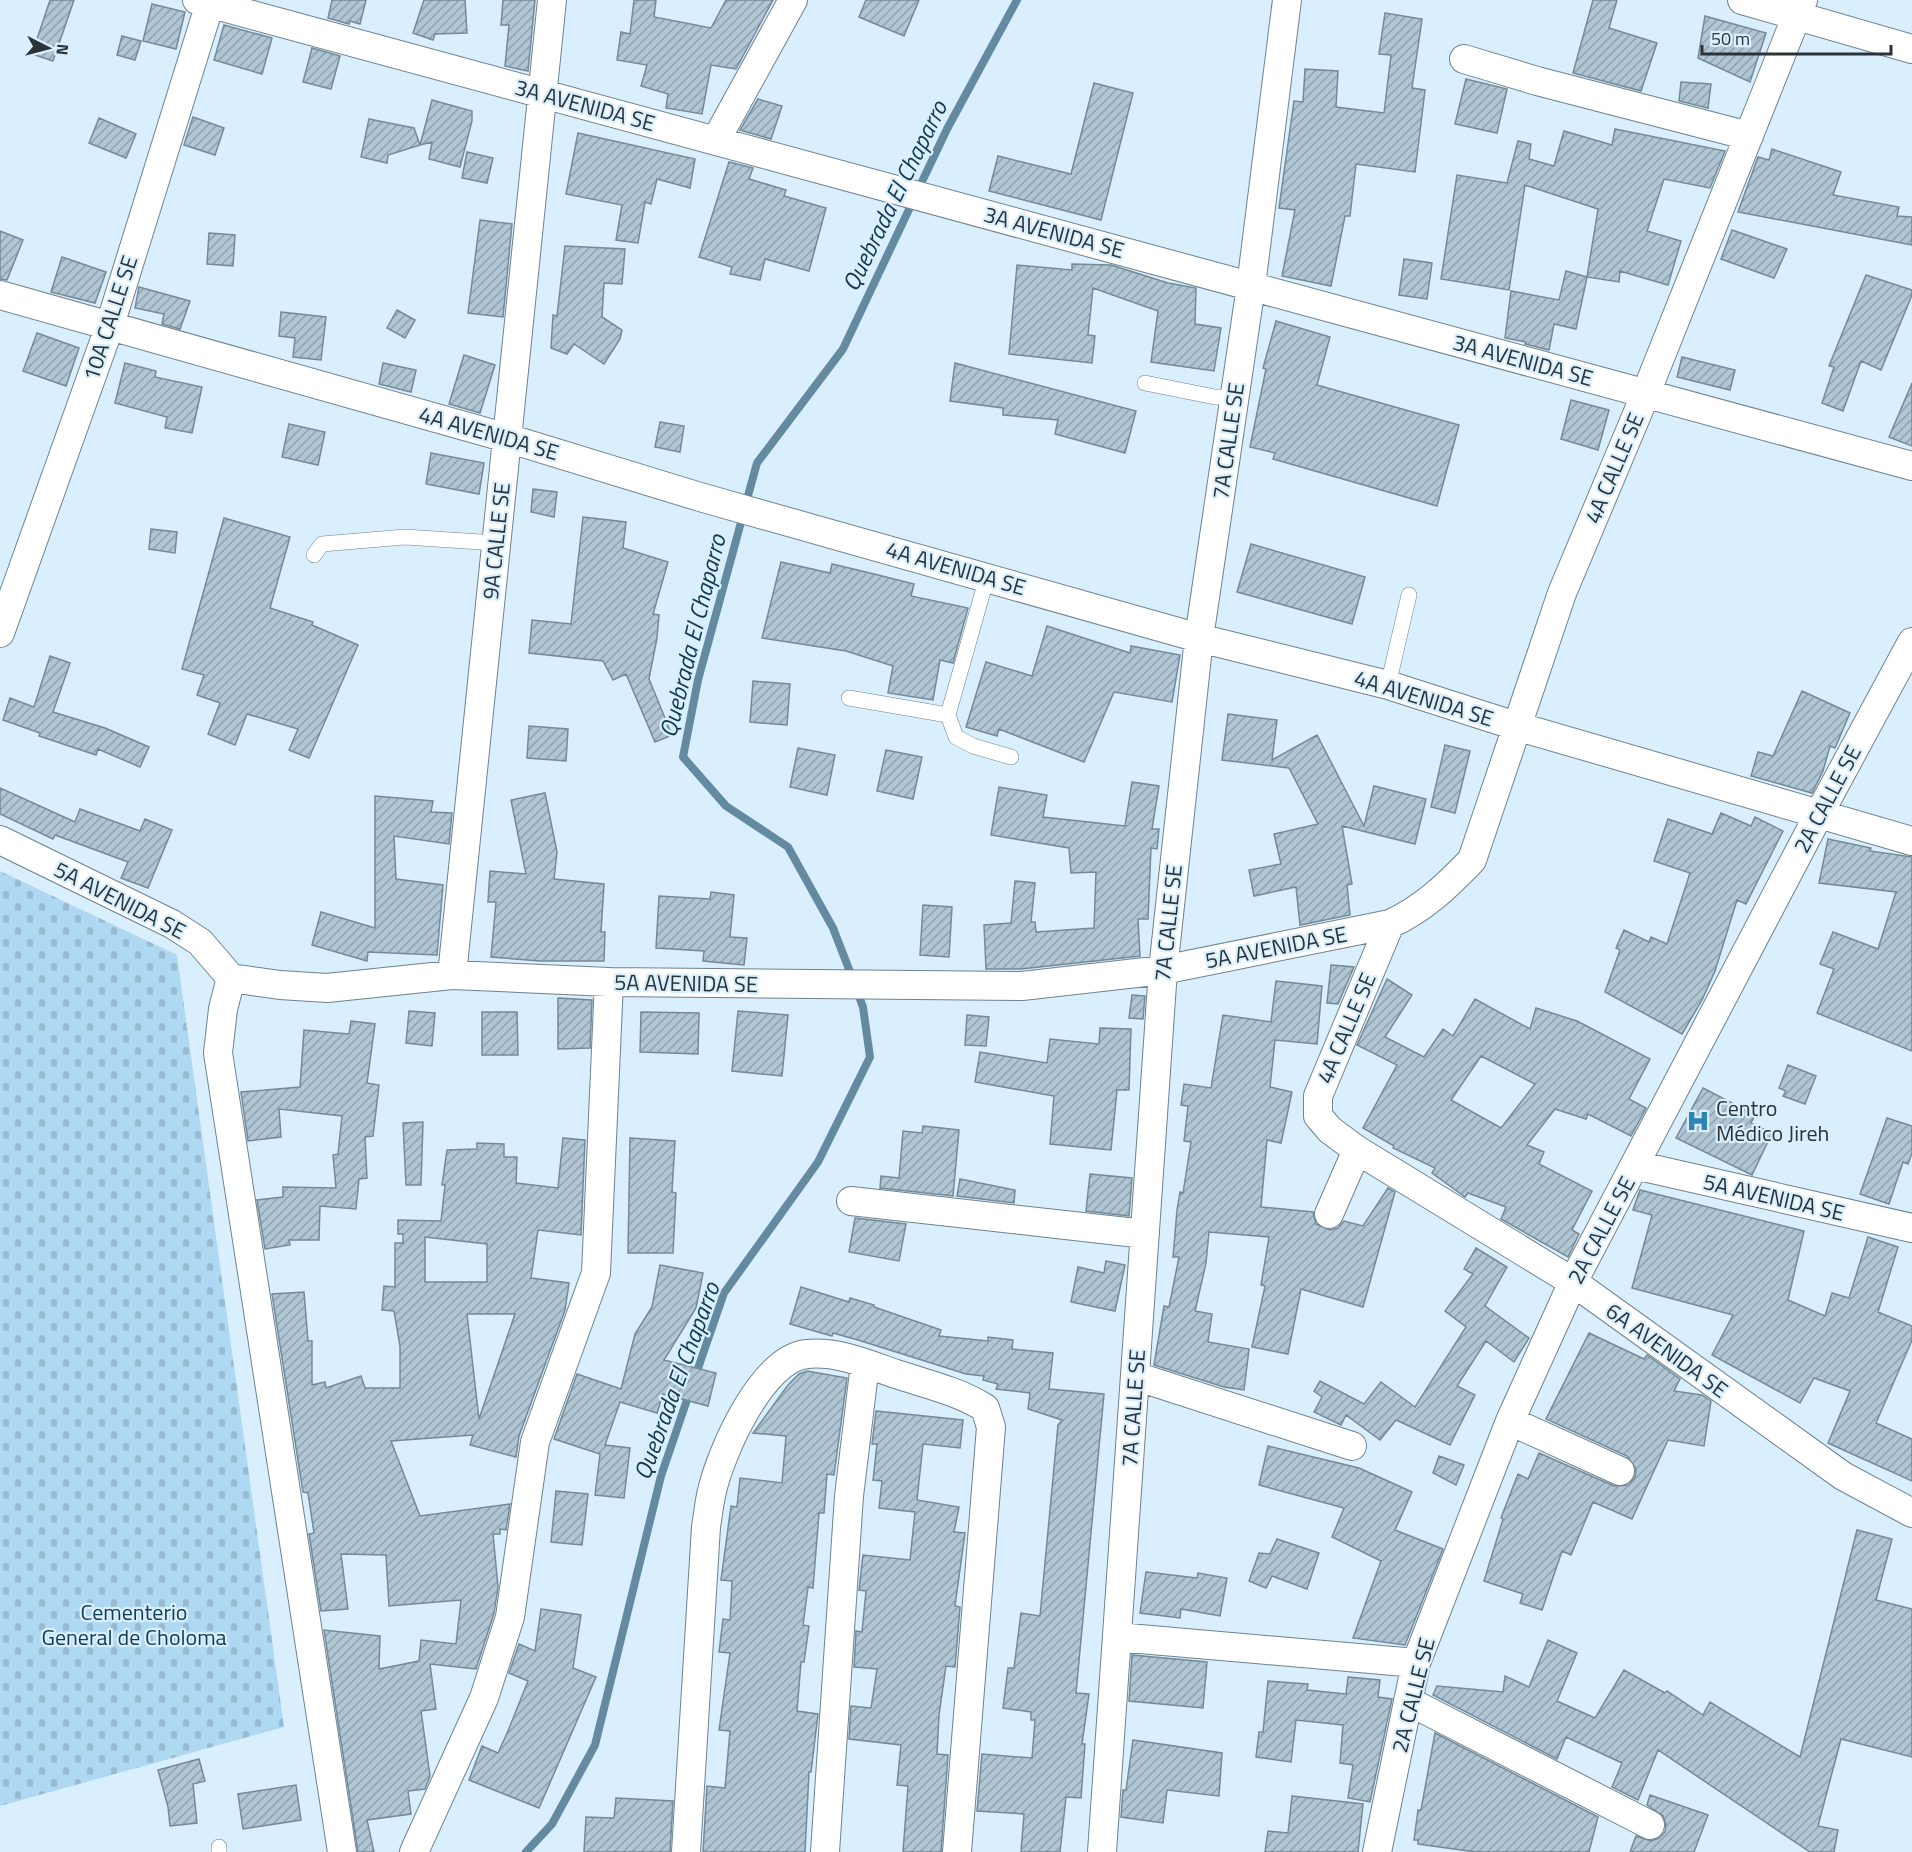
<svg xmlns="http://www.w3.org/2000/svg" width="1912" height="1852" viewBox="0 0 1912 1852" font-family="'Titillium Web',sans-serif">
	<style>
		.cemetery { fill: url(#cemetery-stones) }
		.lines { fill: none; stroke-linecap: round; stroke-linejoin: round }
		.stream { stroke: #648aa2; stroke-width: 8 }
		.building { fill: url(#building-hatch); stroke: #758996; stroke-width: 1.5; fill-rule: evenodd }
		.lane-casing { stroke: #6e828f; stroke-width: 16 }
		.street-casing { stroke: #6e828f; stroke-width: 30 }
		.lane { stroke: #fff; stroke-width: 15 }
		.street { stroke: #fff; stroke-width: 28 }
		.labels { text-anchor: middle; stroke-width: 4.5; stroke-linejoin: round; paint-order: stroke }
		.street-label { font-size: 22px; fill: #2a3338; stroke: #d9effe }
		.poi-label { font-size: 22px; fill: #2a3338; stroke: #d9effe; text-anchor: start }
		.park-label { font-size: 22px; fill: #123b51; stroke: #d9effe }
		.water-label { font-size: 24px; font-style: italic; fill: #103950; stroke: #d9effe }
	</style>
	<defs>
		<pattern id="cemetery-stones" width="16" height="16" patternUnits="userSpaceOnUse" patternTransform="scale(1.5)"><rect width="16" height="16" fill="#afd8f2"/><path d="M2 7V4a2 2 0 0 1 4 0v3zM10 15v-3a2 2 0 0 1 4 0v3z" fill="#97bad0"/></pattern>
		<pattern id="building-hatch" width="6" height="6" patternUnits="userSpaceOnUse" patternTransform="scale(1.5)"><rect width="6" height="6" fill="#b0c6d4"/><path d="M-1 1l2-2M0 6l6-6M5 7l2-2" fill="none" stroke="#8fa1ad"/></pattern>
	</defs>
	<rect width="100%" height="100%" fill="#d9effe"/>
	<path class="cemetery" d="M0,871L177,955L284,1727L0,1806Z"/>
	<g class="lines">
		<path class="stream" d="M918,190L947,129L1017,0
			M746,503L757,463L843,349L913,201
			M743,515L698,680L683,757L726,806L788,847L833,928L852,977
			M695,1377L724,1293L818,1162L870,1057L863,1007L857,991
			M526,1852L552,1824L595,1745L661,1476L690,1391"/>
	</g>
	<path class="building" d="M50,0H74L53,61L32,54Z
		M332,0H366L360,24L350,21L349,24L328,18Z
		M424,0H465L467,33L435,34L433,40L413,33Z
		M503,0H535L528,71L505,66L509,25H501Z
		M634,0H656L654,17L711,28L726,0H773L736,69L711,65L702,114L666,108L668,94L641,86L647,65L617,60L621,32L630,34Z
		M866,0H919L904,36L859,17Z
		M1593,0H1617L1609,28L1657,43L1641,91L1573,73Z
		M152,4L185,12L176,49L143,41Z
		M1385,13L1422,19L1412,88L1425,90L1415,172L1356,164L1350,216H1345L1331,286L1282,276L1295,210L1279,208L1294,101L1303,102L1305,69L1338,71L1336,107L1384,113L1391,55L1379,54Z
		M1705,16L1766,33L1750,82L1698,58Z
		M224,25L272,38L262,74L214,60Z
		M122,36L141,41L135,60L117,55Z
		M312,48L340,56L331,89L303,82Z
		M1466,79L1507,89L1497,133L1455,124Z
		M1681,82L1711,84L1708,108L1679,101Z
		M1094,83L1133,93L1101,220L989,191L998,156L1071,174Z
		M758,99L782,106L771,139L740,130Z
		M432,100L472,111V121L460,167L429,159L432,142L420,145Z
		M193,117L224,128L215,155L184,145Z
		M99,118L136,134L126,158L89,143Z
		M369,119L414,128L420,145L388,155L387,163L361,157Z
		M1615,129L1725,151L1710,188L1664,179L1647,231L1681,241L1668,285L1620,271L1619,282L1587,277L1598,209L1525,185L1509,290L1441,279L1457,175L1507,183L1518,141L1531,144L1529,159L1554,166L1564,131L1612,145Z
		M578,133L695,159L690,188L657,179L651,204L645,202L638,243L616,240L622,205L566,194Z
		M1772,149L1841,172L1833,195L1899,207L1897,216L1912,217V245L1738,212L1758,157L1769,160Z
		M467,152L493,158L487,183L462,178Z
		M729,162L753,168L749,179L786,190L784,196L826,208L809,271L765,259L760,280L730,274L732,267L699,257Z
		M480,220L512,224L503,317L468,313Z
		M1732,230L1787,249L1774,278L1721,259Z
		M0,231L23,240L7,280L0,279Z
		M209,233L235,235L233,266L207,264Z
		M565,246L625,249L622,284L604,283L602,317L622,330L620,339L604,364L574,344L567,354L551,348L553,315L557,316Z
		M62,257L106,272L95,303L51,292Z
		M1404,259L1432,263L1427,299L1399,295Z
		M1072,264L1111,265L1168,283L1196,288L1195,324L1221,328L1214,371L1151,362L1158,311L1093,288L1088,335L1095,336L1092,363L1009,354L1017,265L1072,270Z
		M1566,271L1587,277L1576,329L1554,324L1549,350L1525,344L1526,342L1505,338L1511,291L1559,300Z
		M1866,275L1912,290V295L1881,370L1861,361L1843,411L1822,403L1834,367L1829,366Z
		M139,287L190,301L180,329L162,324L164,314L135,308Z
		M397,310L415,320L405,338L387,328Z
		M281,312L326,317L321,360L293,357L295,338L279,336Z
		M1276,321L1330,337L1317,385L1459,425L1437,506L1273,459L1275,453L1250,447L1266,369L1263,368Z
		M37,333L79,348L66,386L23,371Z
		M464,355L495,365L480,413L449,404Z
		M1682,357L1735,370L1730,390L1677,377Z
		M125,363L156,371L155,377L202,387L192,433L165,428L167,417L115,403Z
		M383,363L416,370L411,392L379,384Z
		M955,363L1136,411L1125,453L1055,434L1058,420L1003,415V408L950,401Z
		M1912,383V446L1889,437Z
		M1571,400L1609,410L1598,450L1561,439Z
		M660,422L684,426L680,452L655,447Z
		M289,424L325,432L318,465L282,457Z
		M431,453L484,463L479,494L426,484Z
		M533,489L557,492L554,517L531,512Z
		M583,517L626,522L623,548L668,562L653,614L659,615L657,638L649,679L672,735L655,742L626,674L613,680L603,661L529,653L532,620L571,624Z
		M224,518L290,537L270,608L313,622L312,625L358,645L309,758L289,750L298,729L247,714L235,745L208,734L220,703L197,695L204,675L182,669Z
		M151,529L177,532L175,553L149,549Z
		M1251,544L1365,577L1352,624L1237,592Z
		M781,562L830,573L832,564L870,573L914,584L911,596L968,608L953,663L940,660L933,700L888,693L893,666L846,651L762,638Z
		M1047,626L1130,653L1131,646L1180,655L1172,702L1114,692L1084,762L999,729L997,736L966,727L986,662L1032,676Z
		M50,656L70,663L53,712L105,728L149,747L140,767L98,749L96,755L39,736L40,733L3,720L10,698L34,707Z
		M753,681L790,684L787,725L750,722Z
		M1802,691L1850,713L1835,748L1830,746L1823,771L1812,793L1751,776L1758,752L1773,756Z
		M1228,714L1277,720L1272,760L1317,735L1364,826L1374,786L1426,799L1415,844L1342,826L1352,884L1347,885L1350,915L1300,925L1296,887L1254,896L1249,870L1281,864L1274,834L1318,824L1289,768L1222,760Z
		M529,726L568,729L566,761L527,758Z
		M1445,745L1470,751L1455,813L1431,807Z
		M798,748L835,755L827,795L790,787Z
		M886,750L922,757L913,799L877,791Z
		M1132,782L1159,786L1152,829H1159L1157,849L1151,848L1148,919H1138L1140,956L1021,969H986L984,925L1011,923L1015,881L1035,883L1031,922H1035L1036,932L1094,928L1096,872L1071,873L1069,848L991,835L999,787L1047,795L1043,817L1125,826Z
		M0,788L75,822L80,809L140,831L145,819L172,830L148,888L121,878L128,862L55,835L53,839L0,814Z
		M545,793L557,852L554,879L604,884L601,932H605L604,961H540L491,957L496,902H488L490,871L526,874L511,800Z
		M375,796L433,801L431,812L452,813L449,844L394,836L396,879L443,885L437,955L368,952L367,961L312,945L321,912L375,928Z
		M1721,813L1751,826L1755,817L1783,831L1746,904L1737,900L1715,971L1702,1000L1682,1034L1605,992L1620,950L1616,948L1624,930L1649,942L1651,937L1667,944L1690,873L1654,861L1668,819L1712,834Z
		M1828,839L1871,848L1870,851L1912,857V1051L1817,1013L1834,969L1820,964L1833,932L1878,949L1896,892L1819,883Z
		M711,892L734,895L730,937L747,938L744,965L703,961L704,951L656,948L659,896L710,899Z
		M923,905L952,907L949,957L920,955Z
		M1331,965L1354,967L1338,1004L1327,1003Z
		M1387,979L1412,995L1385,1037L1424,1057L1443,1029L1453,1036L1475,999L1530,1029L1536,1008L1577,1021L1650,1059L1629,1099L1646,1108L1631,1136L1588,1114L1586,1119L1555,1109L1527,1145L1544,1152L1539,1164L1592,1191L1572,1230L1579,1234L1568,1257L1501,1219L1506,1207L1468,1193L1465,1197L1432,1173L1435,1168L1393,1148L1394,1146L1363,1128L1397,1065L1357,1045ZM1481,1056L1535,1084L1501,1128L1451,1100Z
		M1276,981L1322,986L1317,1044L1275,1040L1270,1087L1292,1092L1281,1143L1267,1140L1261,1207L1313,1212L1316,1224L1330,1230L1338,1228L1344,1221L1363,1226L1388,1188L1395,1192L1363,1307L1301,1289L1288,1354L1252,1347L1265,1286L1261,1285L1269,1237L1209,1232L1206,1263L1195,1311L1212,1314L1208,1342L1249,1349L1244,1390L1224,1387L1154,1365L1164,1306L1169,1307L1179,1257H1173L1177,1210L1180,1192L1183,1193L1191,1142L1184,1141L1188,1106L1181,1105L1184,1084L1211,1088L1223,1015L1271,1022Z
		M1132,995L1145,996L1143,1019L1129,1018Z
		M558,998L592,1000L590,1048L558,1049Z
		M409,1011L435,1013L432,1046L406,1043Z
		M738,1011L788,1015L782,1076L732,1071Z
		M482,1012H517L518,1055H482Z
		M641,1012L699,1013L698,1054L640,1052Z
		M967,1015L989,1017L986,1046L965,1045Z
		M351,1021L375,1024L367,1083L379,1085L373,1136L365,1137L367,1178L359,1179L356,1209L320,1206L319,1240H289L290,1245L265,1249L257,1200L283,1197V1187L336,1188L333,1155L338,1154L342,1116L279,1109L281,1137L248,1141L241,1092L300,1087L304,1030L349,1034Z
		M1100,1028L1131,1029L1129,1090H1117L1111,1150L1050,1144L1054,1096L975,1082L980,1052L1047,1063L1050,1039L1099,1044Z
		M1788,1065L1816,1076L1805,1104L1783,1096L1786,1091L1779,1088Z
		M1703,1088L1755,1115L1751,1123L1772,1133L1752,1175L1676,1138Z
		M1887,1118L1912,1126V1153L1908,1164L1903,1162L1889,1204L1860,1194Z
		M423,1122L421,1185H406L403,1123Z
		M923,1126L959,1130L953,1196L880,1188L881,1176L899,1178L903,1131L922,1133Z
		M563,1138L585,1140L581,1235L538,1230L531,1278L569,1283L565,1310L519,1436L516,1457L470,1445L473,1435L391,1441L420,1516L510,1504L506,1530L500,1529V1534H493L498,1587L494,1613L476,1669L430,1664L436,1709L421,1711L430,1776L425,1789L408,1791L411,1814L367,1820L374,1852H358L324,1630L380,1636L379,1669L419,1661L421,1640L456,1644L461,1600L389,1606L386,1555L341,1554L348,1609L321,1611L309,1534L314,1533L308,1493L303,1492L272,1294L304,1292L308,1341H312V1385L325,1382L326,1388L361,1376L365,1388H400V1346L394,1311L382,1310L384,1286L395,1287V1243H403V1234H398V1220L441,1221L445,1185H442L447,1150L477,1149V1143L504,1144V1157H517L516,1183L558,1188ZM425,1237L487,1244V1282H425ZM467,1314H515L479,1419Z
		M630,1138L675,1141L672,1192L676,1193L673,1253H628Z
		M1090,1174L1132,1178L1129,1216L1086,1211Z
		M960,1179L1015,1190L1014,1203L957,1196Z
		M1640,1190L1804,1231L1788,1300L1825,1316L1832,1293L1849,1298L1868,1237L1898,1247L1878,1312L1912,1326V1340L1876,1423L1912,1439V1481L1828,1443L1850,1391L1814,1378L1800,1403L1712,1355L1733,1315L1632,1288L1652,1215L1633,1210Z
		M855,1218L906,1224L899,1261L849,1252Z
		M1476,1248L1507,1267L1485,1306L1529,1338L1514,1362L1486,1341L1457,1386L1475,1395L1450,1445L1396,1420L1380,1440L1346,1415L1341,1425L1314,1412L1322,1397L1314,1391L1320,1381L1364,1404L1381,1382L1415,1407L1466,1327L1445,1311L1473,1274L1464,1269Z
		M1106,1261L1125,1265L1115,1311L1071,1302L1078,1267L1104,1273Z
		M660,1265L703,1273L696,1308L664,1360L716,1373L708,1406L663,1394L657,1413L620,1402L605,1445L630,1448L624,1498L595,1495L600,1454L554,1439L577,1374L621,1389L635,1334L652,1307Z
		M801,1287L849,1302L850,1298L874,1305V1307L941,1330L939,1336L988,1341V1337L1013,1340L1012,1349L1053,1353L1049,1389L1104,1394L1076,1693L1089,1694L1082,1744H1085L1081,1798L1066,1797L1060,1852H1021L1024,1814L977,1811L982,1754L1032,1758L1035,1720H1031V1712L1003,1708L1008,1668H1014L1021,1613L1040,1616L1058,1425L1062,1420L1028,1409L1030,1393L996,1389L998,1384L983,1380L984,1376L966,1374L858,1340L833,1333L832,1336L790,1324Z
		M1589,1333L1644,1359L1647,1355L1680,1379L1674,1391L1702,1395L1711,1401L1704,1446L1668,1440L1632,1519L1593,1502L1571,1555L1562,1551L1542,1610L1520,1603L1523,1594L1484,1581L1503,1519L1501,1518L1518,1474L1528,1479L1539,1453L1614,1486L1629,1485L1635,1477L1636,1469L1627,1456L1546,1419Z
		M807,1371L847,1378L834,1475L827,1474L824,1513H819L813,1588L808,1587L803,1625L809,1626L804,1662H801L797,1711L818,1714L811,1772H809L805,1852H703L707,1786L725,1788L730,1731L719,1730L730,1653L719,1652L723,1619L730,1620L732,1581L721,1580L731,1506L737,1507L740,1478L782,1483L786,1436L753,1433L788,1385L799,1374Z
		M876,1411L963,1420L960,1448L923,1444L917,1500L959,1507L954,1532L965,1533L955,1606L960,1607L955,1667L946,1666L939,1715L937,1754L948,1755L941,1852H903L908,1786L897,1785L901,1745L849,1739L851,1706L871,1708L877,1669L854,1667L856,1631L862,1632L866,1591L859,1590L863,1555L910,1560L915,1512L879,1508L882,1481L873,1480L877,1444H872Z
		M1268,1446L1359,1468L1412,1492L1395,1530L1443,1549L1405,1645L1353,1638L1381,1561L1332,1537L1344,1508L1259,1485Z
		M1439,1456L1464,1465L1456,1485L1433,1473Z
		M556,1491L588,1494L582,1545L551,1542Z
		M1857,1530L1892,1539L1876,1600L1912,1609V1757L1841,1739L1818,1826L1838,1830L1834,1852H1810L1658,1750L1638,1800L1612,1787L1622,1763L1566,1737L1557,1759L1433,1695L1437,1686L1503,1692L1505,1676L1529,1687L1548,1640L1577,1653L1557,1701L1595,1718L1624,1670L1665,1693L1667,1691L1703,1715L1710,1702L1800,1757Z
		M1277,1539L1319,1553L1307,1589L1272,1576L1266,1588L1249,1581L1259,1553L1270,1554Z
		M1146,1572L1197,1578L1198,1573L1227,1578L1220,1616L1181,1609L1180,1618L1140,1613Z
		M541,1609L581,1615L573,1668L596,1677L539,1808L469,1780L482,1746L498,1753L508,1731L528,1681L509,1673L519,1644L535,1651Z
		M1132,1655L1207,1662L1203,1708L1129,1701Z
		M1348,1677L1380,1680L1378,1697L1392,1699L1370,1802L1348,1798L1353,1765L1340,1763L1343,1725L1296,1720L1291,1762L1256,1757L1259,1732H1263L1268,1681L1308,1684L1307,1690L1346,1694Z
		M1435,1733L1598,1817L1589,1852H1476L1418,1844V1840H1414L1418,1810H1421Z
		M1133,1740L1222,1753L1219,1796L1167,1790L1163,1823L1121,1817L1123,1790H1126Z
		M199,1759L205,1781L193,1784L197,1823L170,1826L168,1807L158,1770Z
		M296,1785L301,1820L243,1829L238,1794Z
		M1650,1795L1708,1815L1694,1852H1630L1636,1836L1651,1841L1659,1838L1665,1832L1666,1824L1663,1816L1647,1805Z
		M1292,1796L1363,1804L1358,1852H1265L1268,1831L1288,1833Z
		M616,1798L673,1801L670,1852H584L586,1817L614,1818Z"/>
	<g class="lines">
		<g class="lane-casing">
			<path id="lane" d="M1145,383L1215,397H1234
				M314,555L322,544L405,537L496,543
				M1388,685L1409,595
				M849,698L948,715L987,577
				M948,715L956,737L973,746L1011,757
				M219,1847V1852"/>
		</g>
		<g class="street-casing">
			<path id="street" d="M197,0L1912,466
				M1742,0L1912,49
				M1464,59L1537,81L1749,136
				M716,140L793,0
				M0,295L507,438L700,497L1199,638L1388,685L1516,726L1912,841
				M0,633L110,325L211,0
				M0,840L172,924L200,942L231,978L280,985L327,988L452,975L609,982L1022,986L1163,970L1390,924C1423,909 1447,886 1472,860L1562,593L1646,393L1803,0
				M1390,924L1318,1096V1116L1330,1130L1357,1150L1573,1282L1843,1476L1912,1513
				M452,975L552,0
				M231,978L223,1009L218,1053L342,1852
				M1635,1165L1912,1228
				M851,1201L1145,1234
				M1329,1214L1357,1150
				M1135,1376L1352,1446
				M1510,1421L1620,1471
				M1117,1637L1416,1663
				M1408,1701L1650,1825
				M414,1852L484,1698L510,1617L535,1442L596,1273L609,982
				M686,1852L706,1527C708,1515 709,1503 712,1491C721,1452 762,1358 807,1354C838,1351 867,1364 896,1374C926,1384 958,1391 985,1408L991,1427L957,1852
				M825,1852L849,1496L865,1364
				M1102,1852L1163,970L1199,638L1251,286L1287,0
				M1377,1852L1416,1663L1510,1421L1573,1282L1819,814L1912,642"/>
		</g>
		<use href="#lane" class="lane"/>
		<use href="#street" class="street"/>
	</g>
	<defs>
		<g id="hospital-bare" transform="scale(1.8)"><path d="M-5-5h3v3.5h4V-5h3V5h-3V1.5h-4V5h-3Z" fill="#2e85b4" stroke="#d9effe" stroke-width="2.5" paint-order="stroke"/></g>
	</defs>
	<g fill-rule="evenodd">
		<use href="#hospital-bare" x="1698" y="1121"/>
	</g>
	<g class="labels">
		<g class="street-label">
			<text transform="translate(585 105) rotate(15)" y="8">3A AVENIDA SE</text>
			<text transform="translate(1054 232) rotate(15)" y="8">3A AVENIDA SE</text>
			<text transform="translate(110 318) rotate(-72)" y="8">10A CALLE SE</text>
			<text transform="translate(1523 360) rotate(15)" y="8">3A AVENIDA SE</text>
			<text transform="translate(489 433) rotate(16)" y="8">4A AVENIDA SE</text>
			<text transform="translate(1228 441) rotate(-82)" y="8">7A CALLE SE</text>
			<text transform="translate(1614 468) rotate(-67)" y="8">4A CALLE SE</text>
			<text transform="translate(496 541) rotate(-84)" y="8">9A CALLE SE</text>
			<text transform="translate(956 568) rotate(16)" y="8">4A AVENIDA SE</text>
			<text transform="translate(1424 698) rotate(17)" y="8">4A AVENIDA SE</text>
			<text transform="translate(1827 799) rotate(-62)" y="8">2A CALLE SE</text>
			<text transform="translate(120 900) rotate(27)" y="8">5A AVENIDA SE</text>
			<text transform="translate(1168 923) rotate(-84)" y="8">7A CALLE SE</text>
			<text transform="translate(1276 947) rotate(-11)" y="8">5A AVENIDA SE</text>
			<text transform="translate(686 983) rotate(1)" y="8">5A AVENIDA SE</text>
			<text transform="translate(1346 1028) rotate(-67)" y="8">4A CALLE SE</text>
			<text transform="translate(1774 1197) rotate(13)" y="8">5A AVENIDA SE</text>
			<text transform="translate(1601 1230) rotate(-62)" y="8">2A CALLE SE</text>
			<text transform="translate(1667 1350) rotate(36)" y="8">6A AVENIDA SE</text>
			<text transform="translate(1133 1408) rotate(-86)" y="8">7A CALLE SE</text>
			<text transform="translate(1413 1695) rotate(-76)" y="8">2A CALLE SE</text>
		</g>
		<g class="poi-label">
			<text x="1716" y="1116">Centro<tspan x="1716" dy="25">Médico Jireh</tspan></text>
		</g>
		<g class="park-label">
			<text x="134" y="1620">Cementerio<tspan x="134" dy="25">General de Choloma</tspan></text>
		</g>
		<g class="water-label">
			<text transform="translate(895 196) rotate(-64)" y="8">Quebrada El Chaparro</text>
			<text transform="translate(693 636) rotate(-76)" y="8">Quebrada El Chaparro</text>
			<text transform="translate(677 1381) rotate(-70)" y="8">Quebrada El Chaparro</text>
		</g>
	</g>
	<g transform="translate(48 48) rotate(96)" stroke="#d9effe" stroke-width="4.5" paint-order="stroke">
	<path d="M0-4.5L10 22L0 15L-10 22Z" fill="#2a3338"/>
	<text y="-9" font-size="16" font-weight="bold" text-anchor="middle" fill="#2a3338">N</text>
	</g>
	<path d="M1702 45v9h189v-9" fill="none" stroke="#2a3338" stroke-width="3"/>
	<text x="1711" y="45" font-size="18" fill="#2a3338" stroke="#d9effe" stroke-width="4.5" paint-order="stroke">50 m</text>
</svg>
